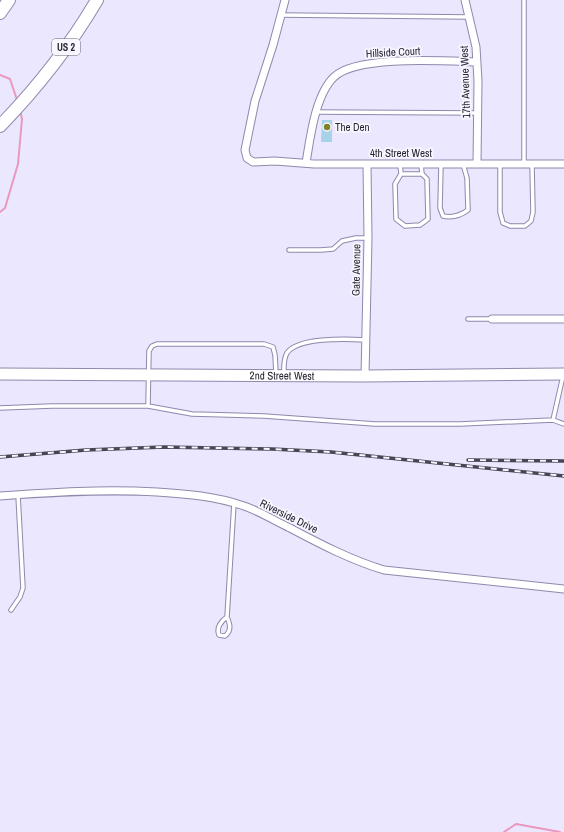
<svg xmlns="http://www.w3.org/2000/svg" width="564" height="832" viewBox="0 0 564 832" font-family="'Archivo Narrow',sans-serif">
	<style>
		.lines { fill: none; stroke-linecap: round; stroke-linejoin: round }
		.stream { stroke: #ec98be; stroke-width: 2 }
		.building { fill: #a8d2e8 }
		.lane-casing { stroke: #8e89ac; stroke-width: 5.5 }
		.street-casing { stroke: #8e89ac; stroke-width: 9 }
		.primary-casing { stroke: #8e89ac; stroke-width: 13 }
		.highway-casing { stroke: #8e89ac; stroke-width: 14 }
		.lane { stroke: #fff; stroke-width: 3.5 }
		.street { stroke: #fff; stroke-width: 7 }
		.primary { stroke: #fff; stroke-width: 11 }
		.highway { stroke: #fff; stroke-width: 12 }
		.rail-casing { stroke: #484555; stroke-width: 3.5 }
		.rail { stroke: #f8f7ff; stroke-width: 2; stroke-dasharray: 6; stroke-linecap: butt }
		.poi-dot { fill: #80832d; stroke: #f8f7ff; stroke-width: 1.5 }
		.labels { text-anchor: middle; stroke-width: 3.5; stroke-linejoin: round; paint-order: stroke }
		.shield { fill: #f8f7ff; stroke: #666571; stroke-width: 1 }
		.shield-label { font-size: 10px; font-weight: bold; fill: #282634 }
		.street-label { font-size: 11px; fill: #282634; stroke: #f8f7ff }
		.poi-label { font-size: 11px; fill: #282634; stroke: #f8f7ff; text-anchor: start }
	</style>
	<rect width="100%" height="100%" fill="#eae7ff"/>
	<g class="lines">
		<path class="stream" d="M0,75L10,79L17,100
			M0,212L5,208L18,164L22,119L20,110
			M504,832L516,824L560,832"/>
	</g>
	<path class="building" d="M322,120H332V142H321Z"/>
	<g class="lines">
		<g class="lane-casing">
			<path id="lane" d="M524,0V164
				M281,15L469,17
				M316,112L477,113
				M400,164L401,174L395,184L396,219L405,226L420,225L428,219L427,179L422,174L421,164
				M441,164L440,208L443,216C453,218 460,216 468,210L467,178L463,164
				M500,164V212L503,223L510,226H525L531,221L533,212L532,164
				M401,174H422
				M289,250H321L333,249L342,241L356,238H368
				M468,319H492
				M284,374C284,367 283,360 287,353C298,337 348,339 366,340
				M148,406L149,351L152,346L157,344H264L273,347L275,355L276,373
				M0,408L52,406H148L192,414L264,416L375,424H460L553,420L564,424
				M553,420L563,376
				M11,610L20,597L23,588L18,495
				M227,617L234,503
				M227,617C230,624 232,630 225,636L219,635C216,628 221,621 227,617Z"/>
		</g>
		<g class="street-casing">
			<path id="street" d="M285,0L273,45L255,101L245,150L247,158L253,162L275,161L314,164H564
				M465,0L476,47L478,81L477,164
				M306,163C310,139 315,95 334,77C357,55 444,61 477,62
				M492,319H564
				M365,376L368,238L367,164
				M0,496C53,492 104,489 157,492C187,494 215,496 244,506C259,511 275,521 290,528C320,544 351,560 384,570L564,589"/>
		</g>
		<g class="primary-casing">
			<g id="primary">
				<path id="s1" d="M0,374L365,376L564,374"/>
			</g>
		</g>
		<g class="highway-casing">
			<path id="highway" d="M0,13L9,0
				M0,126C37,88 70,46 97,0"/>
		</g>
		<use href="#lane" class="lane"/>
		<use href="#street" class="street"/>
		<use href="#primary" class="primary"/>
		<use href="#highway" class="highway"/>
		<g class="rail-casing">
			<path id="rail" d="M0,457L86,450L164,447L272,449L331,452L564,476
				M468,460L564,461"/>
		</g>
		<use href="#rail" class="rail"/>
	</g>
	<circle class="poi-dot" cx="327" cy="127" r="4"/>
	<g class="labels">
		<rect class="shield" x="52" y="39" width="28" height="16" rx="3"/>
		<g class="shield-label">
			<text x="66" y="51">US 2</text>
		</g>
		<g class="street-label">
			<text transform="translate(393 52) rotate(-3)" y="4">Hillside Court</text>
			<text transform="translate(465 82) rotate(-92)" y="4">17th Avenue West</text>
			<text x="401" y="157">4th Street West</text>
			<text transform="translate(356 270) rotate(-89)" y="4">Gate Avenue</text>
			<text dy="4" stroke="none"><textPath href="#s1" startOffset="282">2nd Street West</textPath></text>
			<text transform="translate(289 516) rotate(26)" y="4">Riverside Drive</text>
		</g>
		<g class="poi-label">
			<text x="335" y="131">The Den</text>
		</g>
	</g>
</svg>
